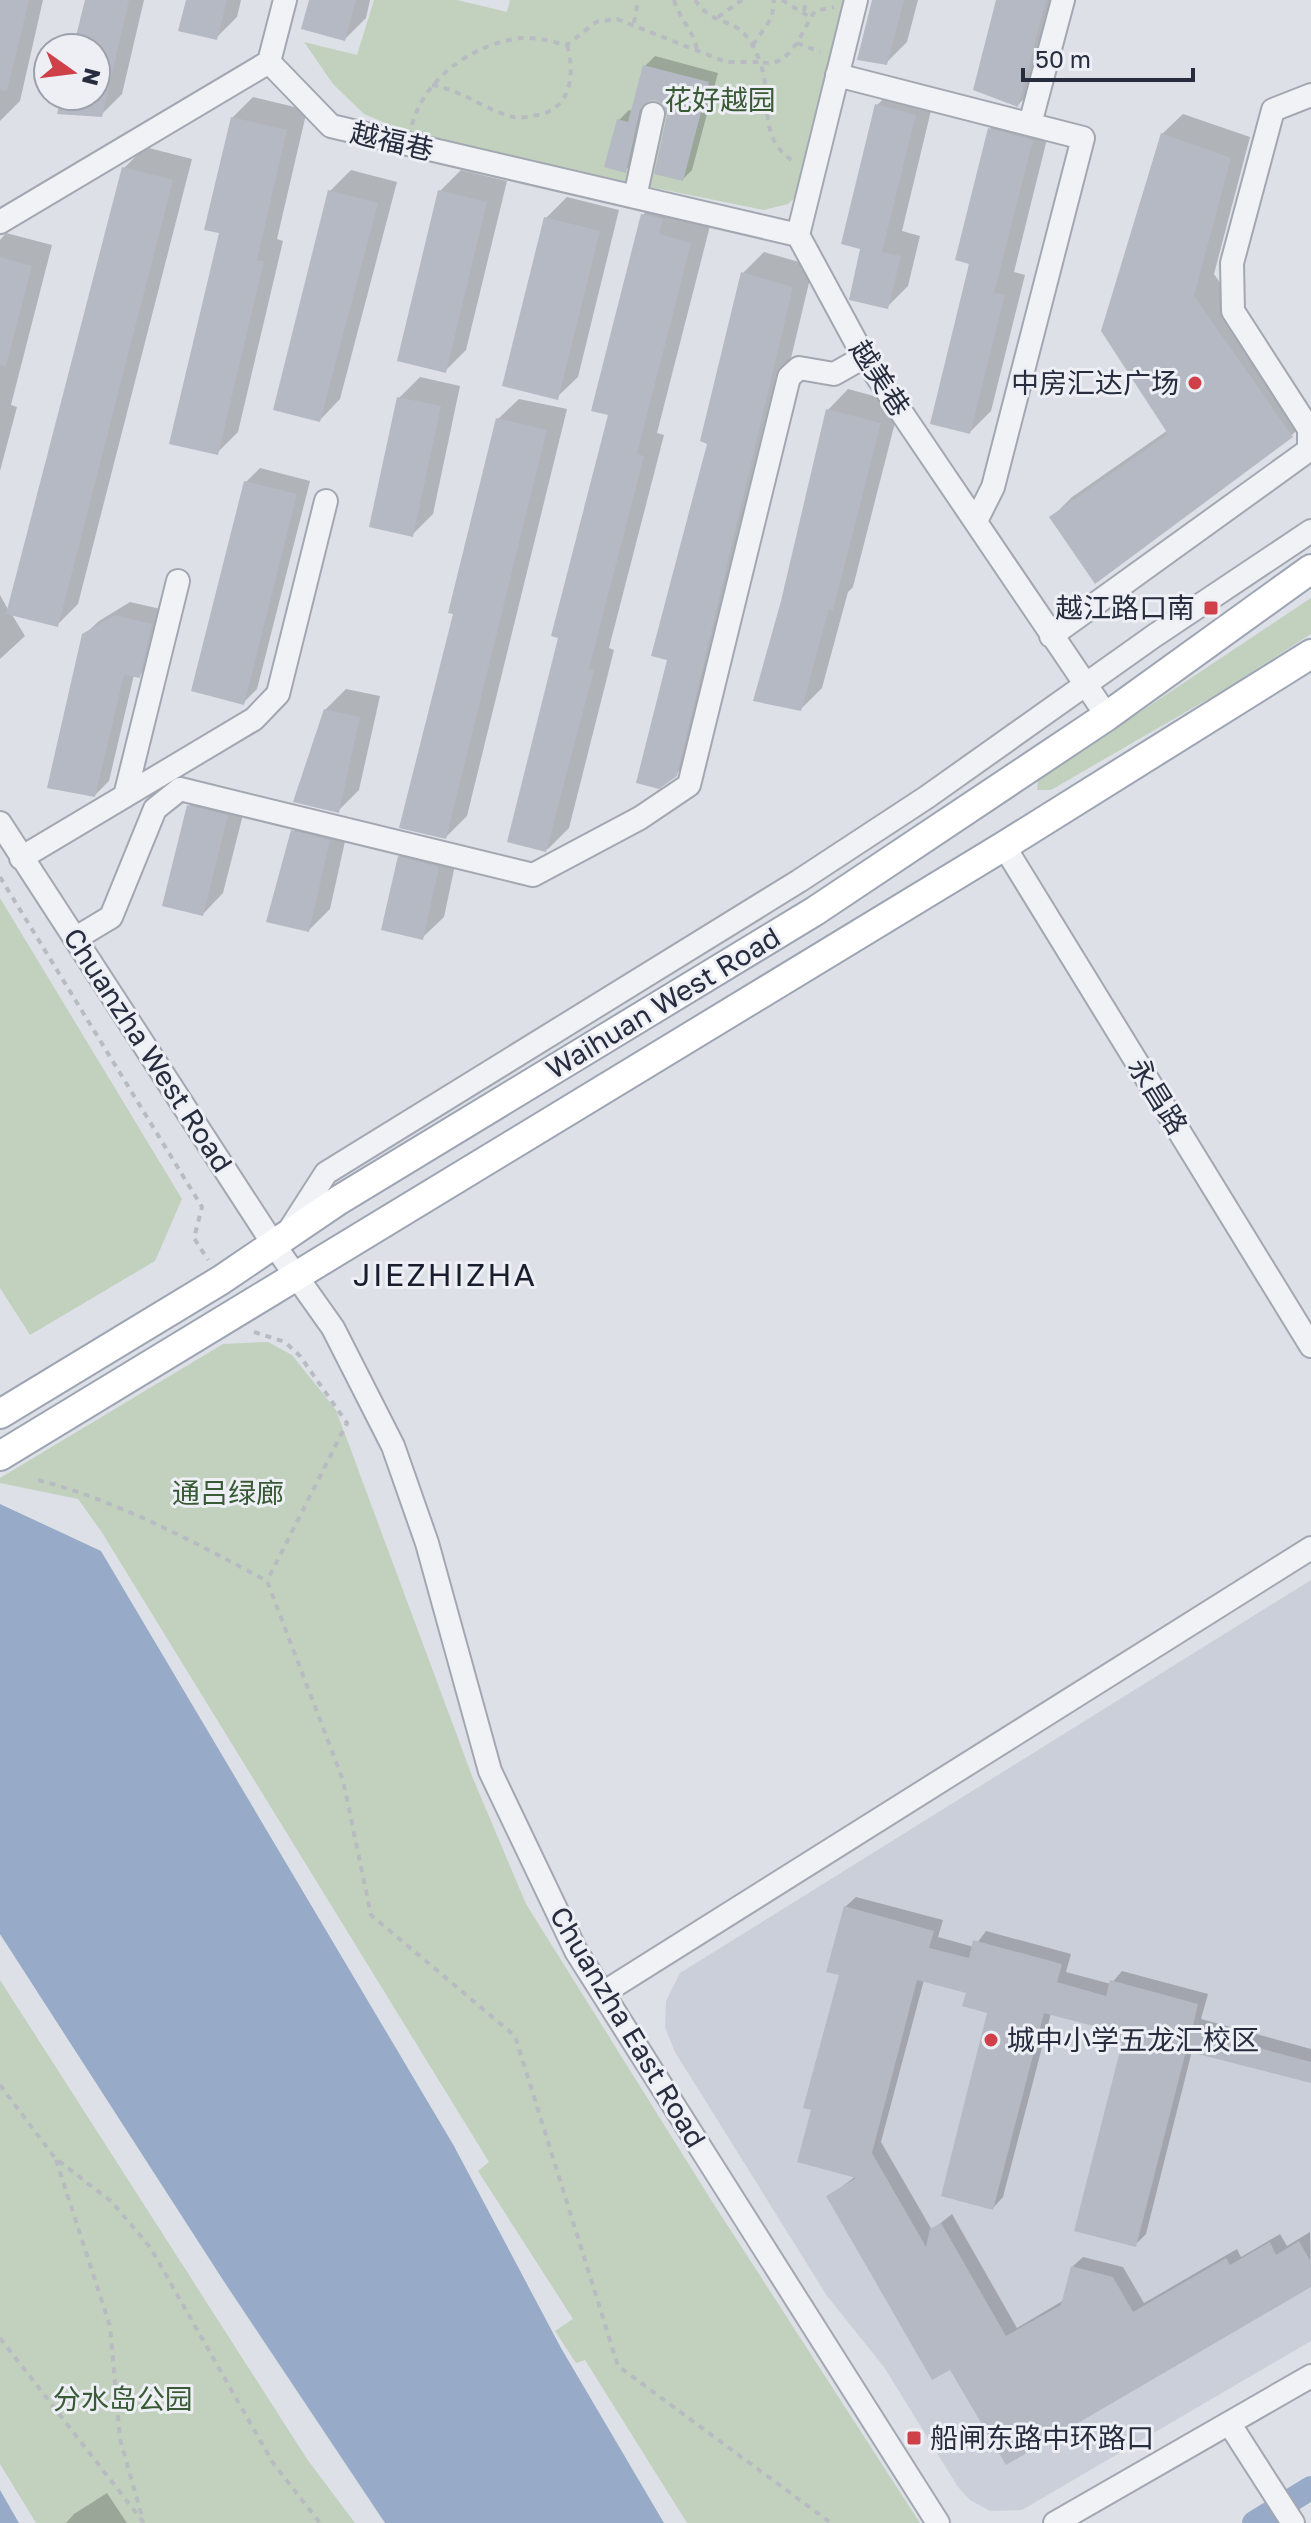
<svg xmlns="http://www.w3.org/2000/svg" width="1311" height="2523" viewBox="0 0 1311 2523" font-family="'Golos Text','Noto Sans SC',sans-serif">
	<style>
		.built { fill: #cbcfd9 }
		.green { fill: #c1d1be }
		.water { fill: #97abc8 }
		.shadow { fill: #0003 }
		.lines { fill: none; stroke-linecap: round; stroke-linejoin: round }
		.canal { stroke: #97abc8; stroke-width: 24 }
		.building { fill: #b5b9c4 }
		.minor-casing { stroke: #a3a7b1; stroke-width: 26 }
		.major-casing { stroke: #9da4b3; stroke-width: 32 }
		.path { stroke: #b8bbc2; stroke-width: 4; stroke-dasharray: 6 6; stroke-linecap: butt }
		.minor { stroke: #f0f2f6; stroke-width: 22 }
		.major { stroke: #fff; stroke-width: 28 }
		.poi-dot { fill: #cf4048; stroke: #edeff5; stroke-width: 3 }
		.labels { text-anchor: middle; stroke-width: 6; stroke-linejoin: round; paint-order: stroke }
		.park-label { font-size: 28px; fill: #385a34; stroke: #edeff5 }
		.street-label { font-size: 28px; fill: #272d3e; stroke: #edeff5 }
		.poi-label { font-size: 28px; fill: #272d3e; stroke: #edeff5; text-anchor: end }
		.quarter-label { font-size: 32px; letter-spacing: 2px; fill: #191e2f; stroke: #edeff5 }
	</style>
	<rect width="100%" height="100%" fill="#dde0e7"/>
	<path class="built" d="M1311,1580V2341L1022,2510L990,2511L970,2500L958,2487L884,2367L827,2296L675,2052L665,2028L666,2001L680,1973Z"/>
	<path class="green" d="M374,0H457L507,12L510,0H848L800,193L788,204L764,210L541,165L409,133L364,114L333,84L304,42L357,55Z
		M1311,598V634L1222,691L1051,790H1037L1038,780Z
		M0,898L182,1199L155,1261L30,1335L0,1288Z
		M268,1342L292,1355L336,1410L472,1776L526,1904L713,2203L920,2523H687L585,2360L576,2363L555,2331L573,2319L478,2171L489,2162L101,1531L78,1499L0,1483V1478L223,1344Z
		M0,1980L307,2459L355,2523H36L0,2464Z"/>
	<path class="water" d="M0,1504L101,1551L454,2146L561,2348L664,2523H385L223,2280L0,1934Z
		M0,2490L19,2523H0Z"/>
	<path class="shadow" d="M0,0H43L20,101L0,121Z
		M87,0H144L122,94L101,115L64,96H96V48H76Z
		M188,0H241L237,17L216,38Z
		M310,0H370L366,18L345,39Z
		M875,0H918L907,42L886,63Z
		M998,0H1060L1038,84L1018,105Z
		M655,56L718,73L692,170L683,179L665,103L656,98L648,99L635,161L625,170L619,120L629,110L633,111L645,66Z
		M898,85L935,94L902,231L920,236L908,286L887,307L862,247L877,105Z
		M253,97L307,110L277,239L283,241L238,432L217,453L222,232L232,118Z
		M1011,108L1052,119L1014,272L1025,275L991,411L970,432L972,262L990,129Z
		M1183,114L1250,137L1214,274L1311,416L1292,435L1096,581L1051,518L1072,497L1168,430L1162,134Z
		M145,147L192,159L78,604L57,625L11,613L25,636L0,659V595L9,611L124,168Z
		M351,170L397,182L340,399L320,420L330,191Z
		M461,170L507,181L466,350L446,370L440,191Z
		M664,194L711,222L657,433L664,435L609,648L614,650L569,828L548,849L509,841L561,636L611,414L643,215Z
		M567,197L619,210L578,377L557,397L546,218Z
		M6,233L52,245L11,405L17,407L0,471V240Z
		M764,252L813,266L697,753L675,775L669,658L743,273Z
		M420,377L460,386L433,514L412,535L399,398Z
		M848,389L900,403L853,587L848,592L822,688L801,709L783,601L828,410Z
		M519,399L567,409L467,816L446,837L456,613L498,419Z
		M260,468L310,481L257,689L243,703L246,482Z
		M130,602L165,610L153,662L139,676L134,675L109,781L95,795L84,635L99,621Z
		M346,689L380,696L359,790L338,811L325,710Z
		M210,785L248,795L223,893L203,914L189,806Z
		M314,811L350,819L330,909L309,930L293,832Z
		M420,837L459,846L444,917L423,937L399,857Z
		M856,1897L943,1920L938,1937L974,1947L986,1931L1071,1954L1066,1972L1111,1984L1122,1971L1208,1994L1201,2019L1311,2049V2081L1192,2051L1146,2234L1135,2245L1124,2041L1104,2026L1051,2013L1003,2197L993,2208L989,2011L968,1991L924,1980L881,2142L932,2230L952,2214L1017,2328L1064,2300L1072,2267L1083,2257L1123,2267L1144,2303L1237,2249L1241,2257L1280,2234L1287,2246L1310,2232L1311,2285L951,2367L828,2197L856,2176L841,1974L845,1907Z
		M107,2493L127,2523H66L74,2514Z"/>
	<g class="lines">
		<path class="canal" d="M1254,2523L1311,2488"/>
	</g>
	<path class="building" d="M0,0H29L7,91L0,90Z
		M85,0H129L102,117L57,114L61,96H96V48H73Z
		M186,0H227L217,40L178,31Z
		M309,0H356L345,41L301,29Z
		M872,0H904L887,65L857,60Z
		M996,0H1046L1018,107L973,90Z
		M643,65L709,82L683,181L654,174L667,116L663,104L655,100L648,101L640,110L626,173L604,167L617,119L628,122Z
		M875,104L916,115L882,252L901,256L888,309L849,300L860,249L841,244Z
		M231,117L287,130L257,260L264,261L218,455L169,444L219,233L204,230Z
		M988,128L1033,140L994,293L1005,295L970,434L930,424L969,264L955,260Z
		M1161,133L1231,158L1194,296L1293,437L1095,584L1049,517L1168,434L1101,331Z
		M122,167L173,180L58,627L6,614Z
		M328,190L378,203L320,422L273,410Z
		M438,190L487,202L446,373L397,361Z
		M641,214L663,219L659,234L691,243L637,454L644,456L589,669L594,670L546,852L507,842L558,638L551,636L608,415L591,411Z
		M544,217L600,231L558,400L502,386Z
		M0,257L32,266L6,366L0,365Z
		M741,272L793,287L677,776L659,789L636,783L667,660L651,656L707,444L700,441Z
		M397,397L441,406L413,537L369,527Z
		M826,409L881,423L833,610L829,609L801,711L753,701L781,601Z
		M496,418L547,430L446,839L399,828L453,614L448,613Z
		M244,481L297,494L244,705L191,691Z
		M115,615L152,624L140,678L124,675L95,797L47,788L82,634Z
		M324,709L360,717L339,813L293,802Z
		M187,805L228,815L203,916L162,906Z
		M291,830L330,840L309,932L266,922Z
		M398,856L439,867L423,940L381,930Z
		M844,1906L934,1931L929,1948L969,1958L973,1940L1062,1964L1057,1982L1106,1996L1110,1980L1198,2004L1192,2030L1311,2062V2083L1186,2051L1136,2247L1074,2231L1122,2043L1099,2037L1101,2028L1044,2013L993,2210L941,2196L987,2013L962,2006L966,1993L917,1980L872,2153L926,2247L930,2229L941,2223L1006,2336L1061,2305L1071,2266L1113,2277L1133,2312L1226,2258L1230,2265L1270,2242L1276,2255L1299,2241L1311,2262V2287L1006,2465L950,2370L932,2380L826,2196L856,2178L797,2162L811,2110L803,2108L839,1975L826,1972Z"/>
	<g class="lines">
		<g class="minor-casing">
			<path id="minor" d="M856,0L798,235L864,357L1107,716
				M269,62L285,0
				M837,75L1083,138L993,487L976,521
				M1311,95L1273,110L1232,263L1233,311L1309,429L1311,427
				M1030,124L1063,0
				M635,197L653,114
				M0,222L269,62L331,126L798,235
				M1051,636L1309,450V429
				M125,796L178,581
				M0,823L272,1242L333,1328L393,1446L427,1543L490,1771L576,1951L938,2523
				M1004,846L1311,1346
				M21,858L254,719L278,694L326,501
				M76,938L111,917L155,809L180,789L533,875L640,818L689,785L789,377L799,368L834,374L864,357
				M290,1229L326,1173L799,881L927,797L1154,636L1311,531
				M603,1993L1311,1548
				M1229,2423L1293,2523
				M1055,2523L1311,2376"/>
		</g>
		<g class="major-casing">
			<path id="major" d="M0,1414L221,1280L339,1200L815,911L1107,716L1311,569
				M0,1456L1004,846L1311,654"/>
		</g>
		<path class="path" d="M674,0C679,19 695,32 697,51
			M695,0C717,33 741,9 760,62C791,70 801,31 815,11L834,7
			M782,0L810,17
			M804,11L806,0
			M718,17L742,0
			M634,23L638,0
			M797,43L820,52
			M753,45L772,17L774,0
			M432,85C462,90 485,110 513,117C520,119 531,116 538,115C572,108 575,73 567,45
			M412,125C424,78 475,42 523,38C538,37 553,42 567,45L596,22L617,19L726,62H760C773,98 756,137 793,161
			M0,877L202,1207L194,1238L208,1260
			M254,1332L285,1342L300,1356L347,1423L267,1581
			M38,1480C121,1502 192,1541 267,1581L343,1780L371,1915L515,2036L618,2366L831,2523
			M0,2085L55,2158L112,2202L150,2247L273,2463L320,2523
			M56,2160L110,2326L120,2439L143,2520
			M0,2338L144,2523"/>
		<use href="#minor" class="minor"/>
		<use href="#major" class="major"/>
	</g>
	<g class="poi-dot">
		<circle cx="1195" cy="383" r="8"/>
		<rect x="1203" y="600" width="16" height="16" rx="4"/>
		<circle cx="991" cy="2040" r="8"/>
		<rect x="906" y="2430" width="16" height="16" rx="4"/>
	</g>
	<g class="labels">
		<g class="park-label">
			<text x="720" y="110">花好越园</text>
			<text x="228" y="1503">通吕绿廊</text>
			<text x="123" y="2409">分水岛公园</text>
		</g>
		<g class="street-label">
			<text transform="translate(392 141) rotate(13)" y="10">越福巷</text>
			<text transform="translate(880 378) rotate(57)" y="10">越美巷</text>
			<text transform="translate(663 1003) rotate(-31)" y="10">Waihuan West Road</text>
			<text transform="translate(148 1050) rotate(57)" y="10">Chuanzha West Road</text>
			<text transform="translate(1158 1096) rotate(58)" y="10">永昌路</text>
			<text transform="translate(628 2027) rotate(59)" y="10">Chuanzha East Road</text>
		</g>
		<g class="poi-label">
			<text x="1179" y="393">中房汇达广场</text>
			<text x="1195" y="618">越江路口南</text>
			<text x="1007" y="2050" text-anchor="start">城中小学五龙汇校区</text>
			<text x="930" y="2448" text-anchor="start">船闸东路中环路口</text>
		</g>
		<g class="quarter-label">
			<text x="445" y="1286">JIEZHIZHA</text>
		</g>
	</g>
	<g transform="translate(72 72) rotate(104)"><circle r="38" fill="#edeff5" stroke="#9ea1ac" stroke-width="2"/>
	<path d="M0-6L14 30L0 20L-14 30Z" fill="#cf4048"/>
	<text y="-12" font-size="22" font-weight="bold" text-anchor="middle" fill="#272d3e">N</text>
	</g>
	<path d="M1023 68v12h170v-12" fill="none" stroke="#272d3e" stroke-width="4"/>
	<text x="1035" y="68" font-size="24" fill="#272d3e" stroke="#edeff5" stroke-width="6" paint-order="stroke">50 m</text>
</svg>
